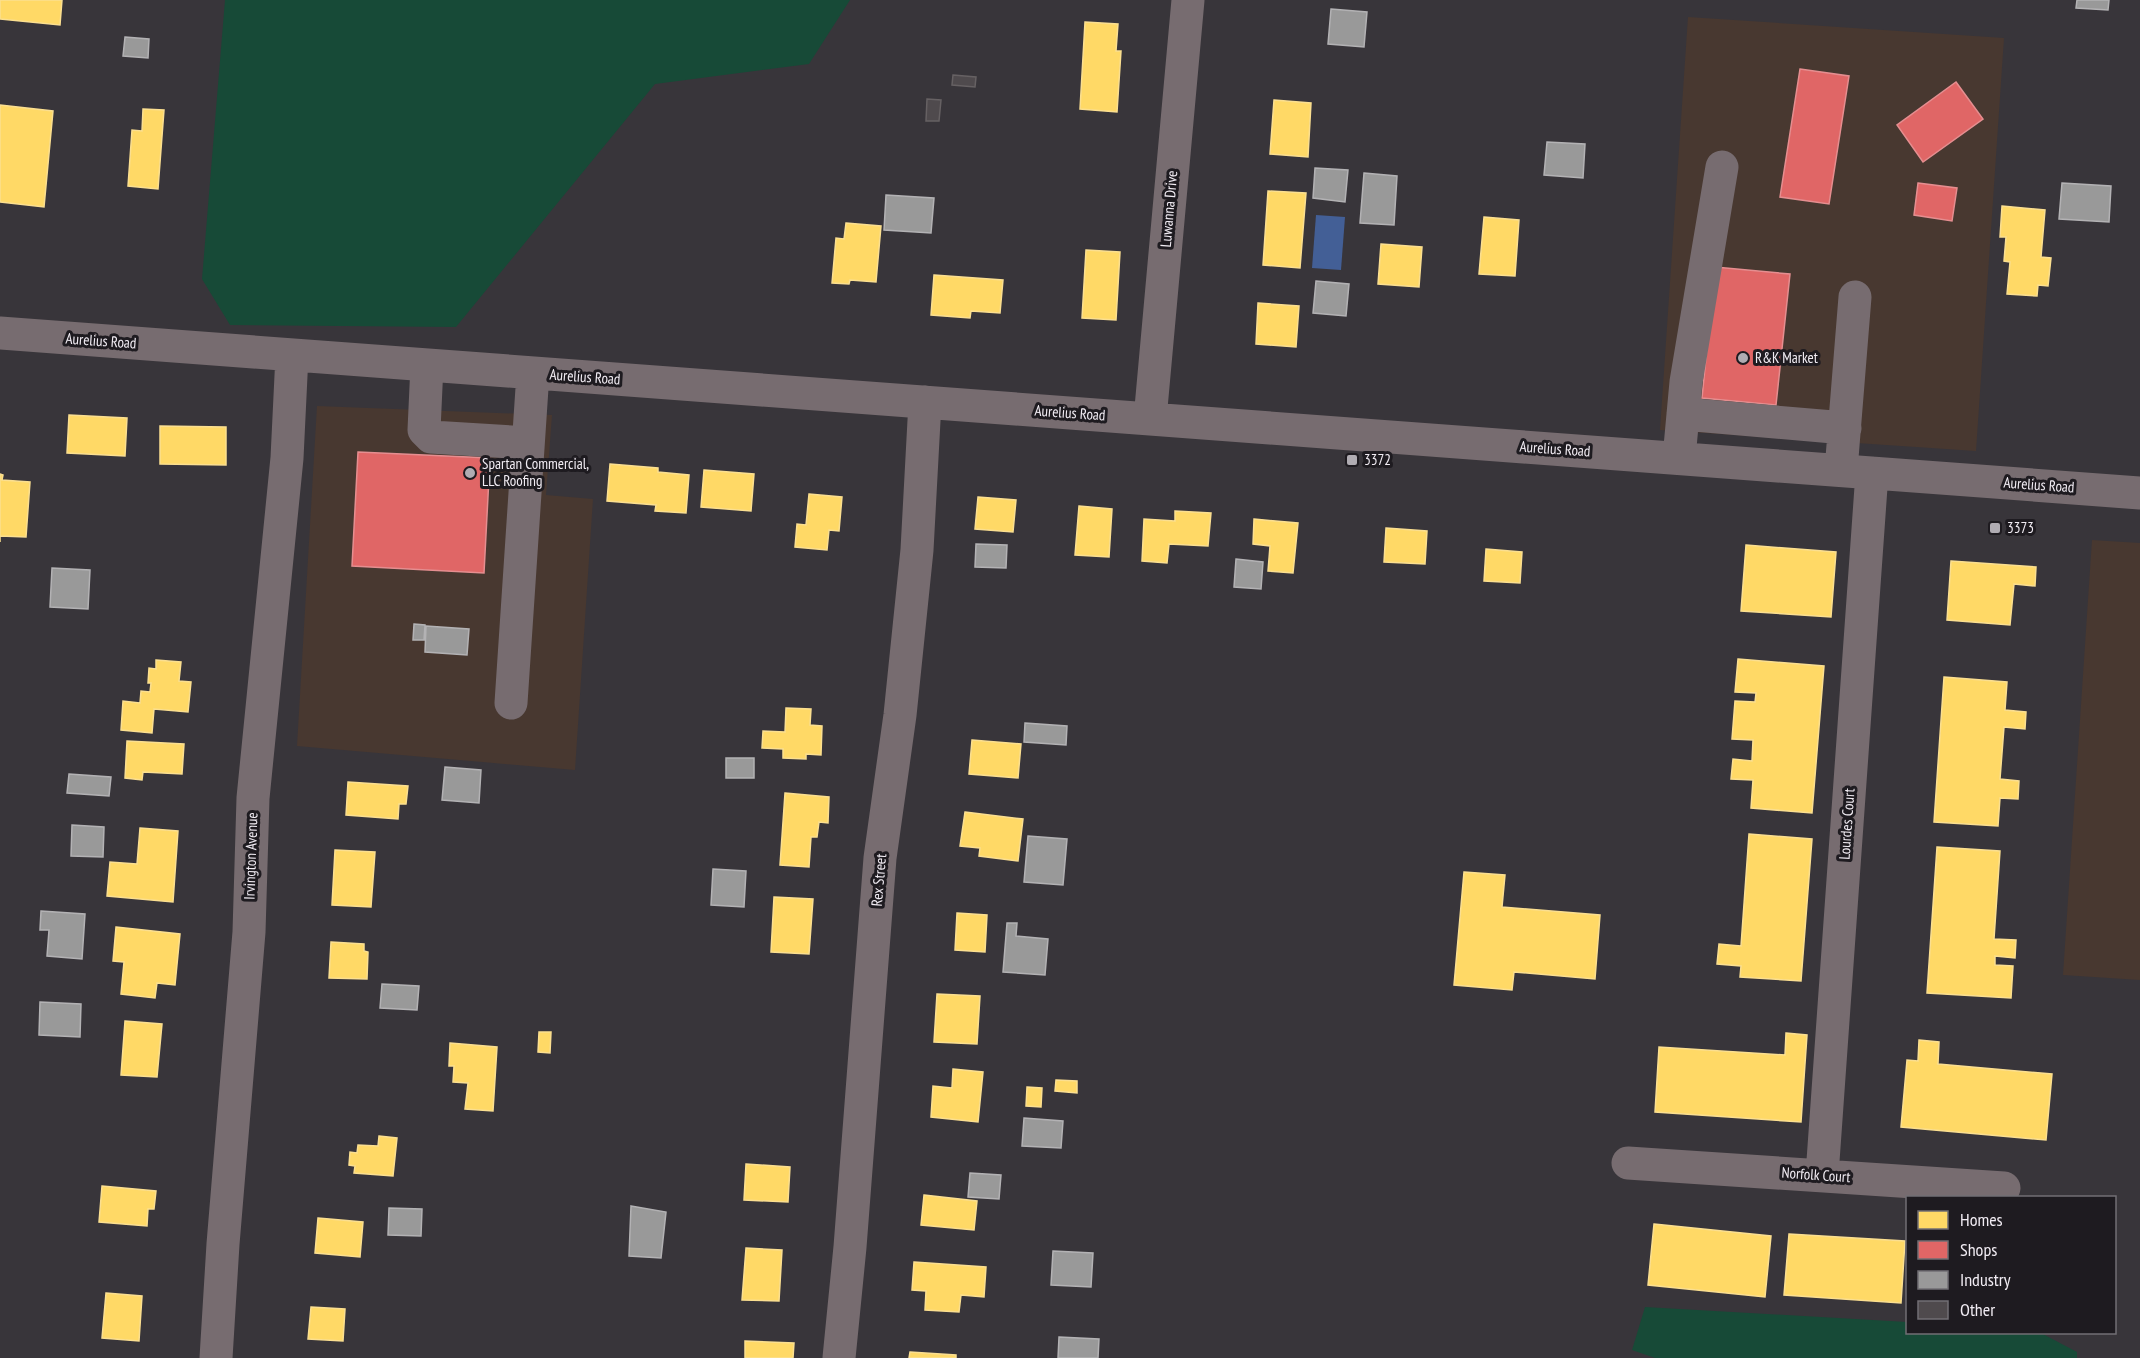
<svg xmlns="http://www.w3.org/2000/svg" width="2140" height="1358" viewBox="0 0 2140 1358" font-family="'PT Sans Narrow',sans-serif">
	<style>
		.commercial { fill: #483830 }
		.green { fill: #174a37 }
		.water { fill: #435f96 }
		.homes { fill: #ffd966; stroke: #fbdf90; stroke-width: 1.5 }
		.shops { fill: #e06666; stroke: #e58e90; stroke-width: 1.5 }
		.industry { fill: #999; stroke: #b3b2b4; stroke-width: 1.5 }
		.building { fill: #4f4a4d; stroke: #666163; stroke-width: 1.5 }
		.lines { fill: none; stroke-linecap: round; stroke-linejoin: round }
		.minor { stroke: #776c70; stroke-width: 33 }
		.poi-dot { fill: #b0acb2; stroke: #1e1b20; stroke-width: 2 }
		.labels { text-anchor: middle; stroke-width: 6; stroke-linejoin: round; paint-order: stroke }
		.street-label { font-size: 15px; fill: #f1ecf3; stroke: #1e1b20 }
		.poi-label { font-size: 15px; fill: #f1ecf3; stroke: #1e1b20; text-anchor: start }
	</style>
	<rect width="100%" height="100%" fill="#38353a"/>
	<path class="commercial" d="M1688,17L2004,38L1976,451L1660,430Z
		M317,406L552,415L546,495L593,499L575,770L297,746Z
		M2092,540L2140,543V980L2063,975Z"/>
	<path class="green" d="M225,0H850L809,64L655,84L456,327L230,325L202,279Z
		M1645,1307L1907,1322L1908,1332L2041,1333L2077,1352V1358H1655L1632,1350Z"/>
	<path class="water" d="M1316,215L1345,217L1341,270L1312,268Z"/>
	<path class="homes" d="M0,0H62L60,25L0,19Z
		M1085,22L1118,24L1116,51H1121L1117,112L1080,109Z
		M1274,100L1311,103L1308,157L1270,154Z
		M0,105L53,111L44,207L0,202Z
		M143,109L164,110L158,189L128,186L132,130L142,131Z
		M1268,191L1306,193L1300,268L1263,265Z
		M2002,206L2045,210L2041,257L2051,258L2048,286L2038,285L2037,296L2007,294L2010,262L2004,261L2006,237H2000Z
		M1484,217L1519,220L1515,276L1479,274Z
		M846,223L881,226L876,282L850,280L849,284L832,283L836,238L844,239Z
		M1381,244L1422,247L1419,287L1378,284Z
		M1086,250L1120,252L1116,320L1082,318Z
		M934,275L1003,280L1000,313L971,311L970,318L931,315Z
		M1258,303L1299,306L1296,347L1256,344Z
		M69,415L127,418L125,456L67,453Z
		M160,426L226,427V465L160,464Z
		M610,464L658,468V472L689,475L686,513L655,511L656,505L607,501Z
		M704,470L754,474L751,511L701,507Z
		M0,474L3,475L2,480L30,482L26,537L0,536V542Z
		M809,494L842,497L839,531L829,530L827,550L795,547L797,524L806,525Z
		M978,497L1016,500L1013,532L975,529Z
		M1079,506L1112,509L1109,557L1075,555Z
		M1175,511L1211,513L1208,546L1169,544L1167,563L1142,561L1144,519L1175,521Z
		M1254,519L1298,523L1293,573L1268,571L1270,546L1253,544Z
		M1386,528L1427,531L1425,564L1384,562Z
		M1746,545L1836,552L1831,617L1741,611Z
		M1486,549L1522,552L1520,583L1484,581Z
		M1951,561L2036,567L2035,586L2014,584L2010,625L1947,620Z
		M1738,659L1824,666L1812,813L1751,808L1753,780L1731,779L1733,759L1752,761L1753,740L1732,739L1735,701L1755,702L1756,693L1735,692Z
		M156,660L181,662L179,681L191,682L188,712L154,709L152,733L121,730L123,701L140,703L141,691L150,692L151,683H148L149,668L156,669Z
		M1944,677L2007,682L2005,710L2026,712L2025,729L2004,727L2000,779L2019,781L2018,799L2000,798L1998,826L1934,822Z
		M786,708L811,709L810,725L822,726L821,755L806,754V759L783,758V749L762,748L763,731L785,732Z
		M972,740L1021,744L1018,778L969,774Z
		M127,741L184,744L182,774L143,772L142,780L125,778Z
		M348,782L408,786L406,804H399L398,819L346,815Z
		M785,793L829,797L828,823L819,822L817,837H811L809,867L780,865Z
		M965,812L1023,819L1018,861L979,856L980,848L960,846Z
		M140,828L178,831L173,902L107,896L110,862L137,864Z
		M1749,834L1812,839L1801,981L1740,977L1741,966L1717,964L1719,944L1741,946Z
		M1937,847L2000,851L1994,939L2016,940L2015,958L1995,956V965L2013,966L2011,998L1927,993Z
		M335,850L375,852L371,907L332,905Z
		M1464,872L1505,875L1502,907L1600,915L1595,979L1514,972L1512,990L1454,985Z
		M774,897L813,899L809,954L771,952Z
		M957,913L987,915L985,952L955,950Z
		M116,927L180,934L175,985L157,983L155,998L121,994L124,962L113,961Z
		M331,942L364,944V951L368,952L367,979L329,978Z
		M937,994L980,996L977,1044L934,1042Z
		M125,1021L162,1024L157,1077L121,1075Z
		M539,1032H551L550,1053L538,1052Z
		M1786,1033L1807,1035L1801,1122L1655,1112L1659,1047L1785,1055Z
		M1919,1040L1939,1042L1938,1064L2052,1074L2046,1140L1901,1127L1907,1060L1918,1061Z
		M450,1043L497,1047L493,1111L465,1109L468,1083L453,1082L454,1066H449Z
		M953,1069L983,1072L978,1122L931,1117L933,1086L952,1088Z
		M1056,1080L1077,1081V1093L1055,1091Z
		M1027,1087L1042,1088L1041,1107L1026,1106Z
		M379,1136L397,1138L393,1176L354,1173L355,1166L349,1165L350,1152L357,1153L358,1145L378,1146Z
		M746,1164L790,1167L788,1202L744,1200Z
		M102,1186L156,1191L154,1209H148L147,1226L99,1222Z
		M924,1195L977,1201L974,1230L921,1225Z
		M318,1218L363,1222L360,1257L315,1253Z
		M1654,1224L1771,1236L1765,1297L1648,1285Z
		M1789,1234L1905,1241L1901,1303L1784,1295Z
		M746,1248L782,1250L779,1301L742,1300Z
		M914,1262L986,1267L984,1297L961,1295L959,1312L925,1310L926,1291L912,1290Z
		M106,1293L142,1296L139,1341L102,1338Z
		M311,1307L345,1309L343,1341L308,1339Z
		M745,1341L794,1343L793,1358H745Z
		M910,1352L956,1355V1358H909Z"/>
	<path class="shops" d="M1800,69L1849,76L1829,204L1780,197Z
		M1956,82L1983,119L1923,162L1897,125Z
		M1918,183L1957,188L1952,221L1914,215Z
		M1715,267L1790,274L1776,405L1702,398Z
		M358,452L490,458L484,573L352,566Z"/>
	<path class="industry" d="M2077,0H2109L2108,10L2076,8Z
		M1331,9L1367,12L1364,47L1328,44Z
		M125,37L149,39L148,58L123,56Z
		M1547,142L1585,144L1583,178L1544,175Z
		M1315,168L1348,170L1345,202L1313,198Z
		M1364,173L1397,176L1394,225L1360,223Z
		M2062,183L2111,186L2109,222L2059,219Z
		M886,195L934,198L931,233L884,230Z
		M1316,281L1349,284L1346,316L1313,313Z
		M976,544L1007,545L1006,568L975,567Z
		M1236,559L1263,562L1261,589L1234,587Z
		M52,568L90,570L88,609L50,607Z
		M414,624L425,625L424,640H413Z
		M426,626L469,629L467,655L425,652Z
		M1025,723L1067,726L1066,745L1024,742Z
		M726,758H754V778H726Z
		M445,767L481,770L479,803L442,800Z
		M69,774L111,777L109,796L67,793Z
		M72,825L104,827L103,857L71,856Z
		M1028,836L1067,839L1063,885L1024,882Z
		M713,869L746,871L744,907L711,905Z
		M41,911L85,914L82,959L47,956L49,930H40Z
		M1007,923H1017L1016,936L1048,939L1045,975L1003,972Z
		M382,984L419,986L417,1010L380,1008Z
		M40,1002L81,1004L80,1037L39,1035Z
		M1024,1118L1063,1121L1061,1148L1022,1146Z
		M970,1173L1001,1175L999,1199L968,1197Z
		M631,1206L666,1212L661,1258L629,1256Z
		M389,1208L422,1209L421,1236L388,1235Z
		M1053,1251L1093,1253L1091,1287L1051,1285Z
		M1059,1337L1099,1339L1098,1358H1058Z"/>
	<path class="building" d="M953,75L976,77L975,87L952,85Z
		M927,99L941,100L939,121H926Z"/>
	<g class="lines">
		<path class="minor" d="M0,333L2140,493
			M427,365L424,430L431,437L528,443
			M1683,414L1845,428
			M1150,419L1188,0
			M1679,458L1686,382L1722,167
			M1841,470L1855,297
			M511,703L533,373
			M1628,1163L2004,1188
			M1822,1175L1872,473
			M216,1358L223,1244L249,932L253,798L287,458L292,355
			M839,1358L850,1247L880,858L900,715L917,550L925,402"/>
	</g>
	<g class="poi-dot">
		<circle cx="1743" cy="358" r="6"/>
		<rect x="1346" y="454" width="12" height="12" rx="3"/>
		<circle cx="470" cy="473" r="6"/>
		<rect x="1989" y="522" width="12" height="12" rx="3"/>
	</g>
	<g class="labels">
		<g class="street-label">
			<text transform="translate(1169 209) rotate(-85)" y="5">Luwanna Drive</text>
			<text transform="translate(101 341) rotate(4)" y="5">Aurelius Road</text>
			<text transform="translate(585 377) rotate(4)" y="5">Aurelius Road</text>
			<text transform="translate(1070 413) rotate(4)" y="5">Aurelius Road</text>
			<text transform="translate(1555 449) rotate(4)" y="5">Aurelius Road</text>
			<text transform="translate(2039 485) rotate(4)" y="5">Aurelius Road</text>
			<text transform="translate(1847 824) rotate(-86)" y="5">Lourdes Court</text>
			<text transform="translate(251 856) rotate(-88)" y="5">Irvington Avenue</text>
			<text transform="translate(879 880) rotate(-85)" y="5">Rex Street</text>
			<text transform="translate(1816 1175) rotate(4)" y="5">Norfolk Court</text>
		</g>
		<g class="poi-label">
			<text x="1755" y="363">R&amp;K Market</text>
			<text x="1364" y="465">3372</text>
			<text x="482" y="469">Spartan Commercial,<tspan x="482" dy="17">LLC Roofing</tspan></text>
			<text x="2007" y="533">3373</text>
		</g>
	</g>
	<rect x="1906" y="1196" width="210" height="138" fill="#1e1b20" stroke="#726f74" stroke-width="1.5"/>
	<rect x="1918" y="1211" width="30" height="18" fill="#ffd966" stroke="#726f74" stroke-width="1.5"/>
	<text x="1960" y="1226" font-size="18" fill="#f1ecf3">Homes</text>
	<rect x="1918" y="1241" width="30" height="18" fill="#e06666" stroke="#726f74" stroke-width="1.5"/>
	<text x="1960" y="1256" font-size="18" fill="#f1ecf3">Shops</text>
	<rect x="1918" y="1271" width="30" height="18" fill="#999999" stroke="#726f74" stroke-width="1.5"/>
	<text x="1960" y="1286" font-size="18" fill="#f1ecf3">Industry</text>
	<rect x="1918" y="1301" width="30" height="18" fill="#4f4a4d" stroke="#726f74" stroke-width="1.5"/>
	<text x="1960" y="1316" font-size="18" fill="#f1ecf3">Other</text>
</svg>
